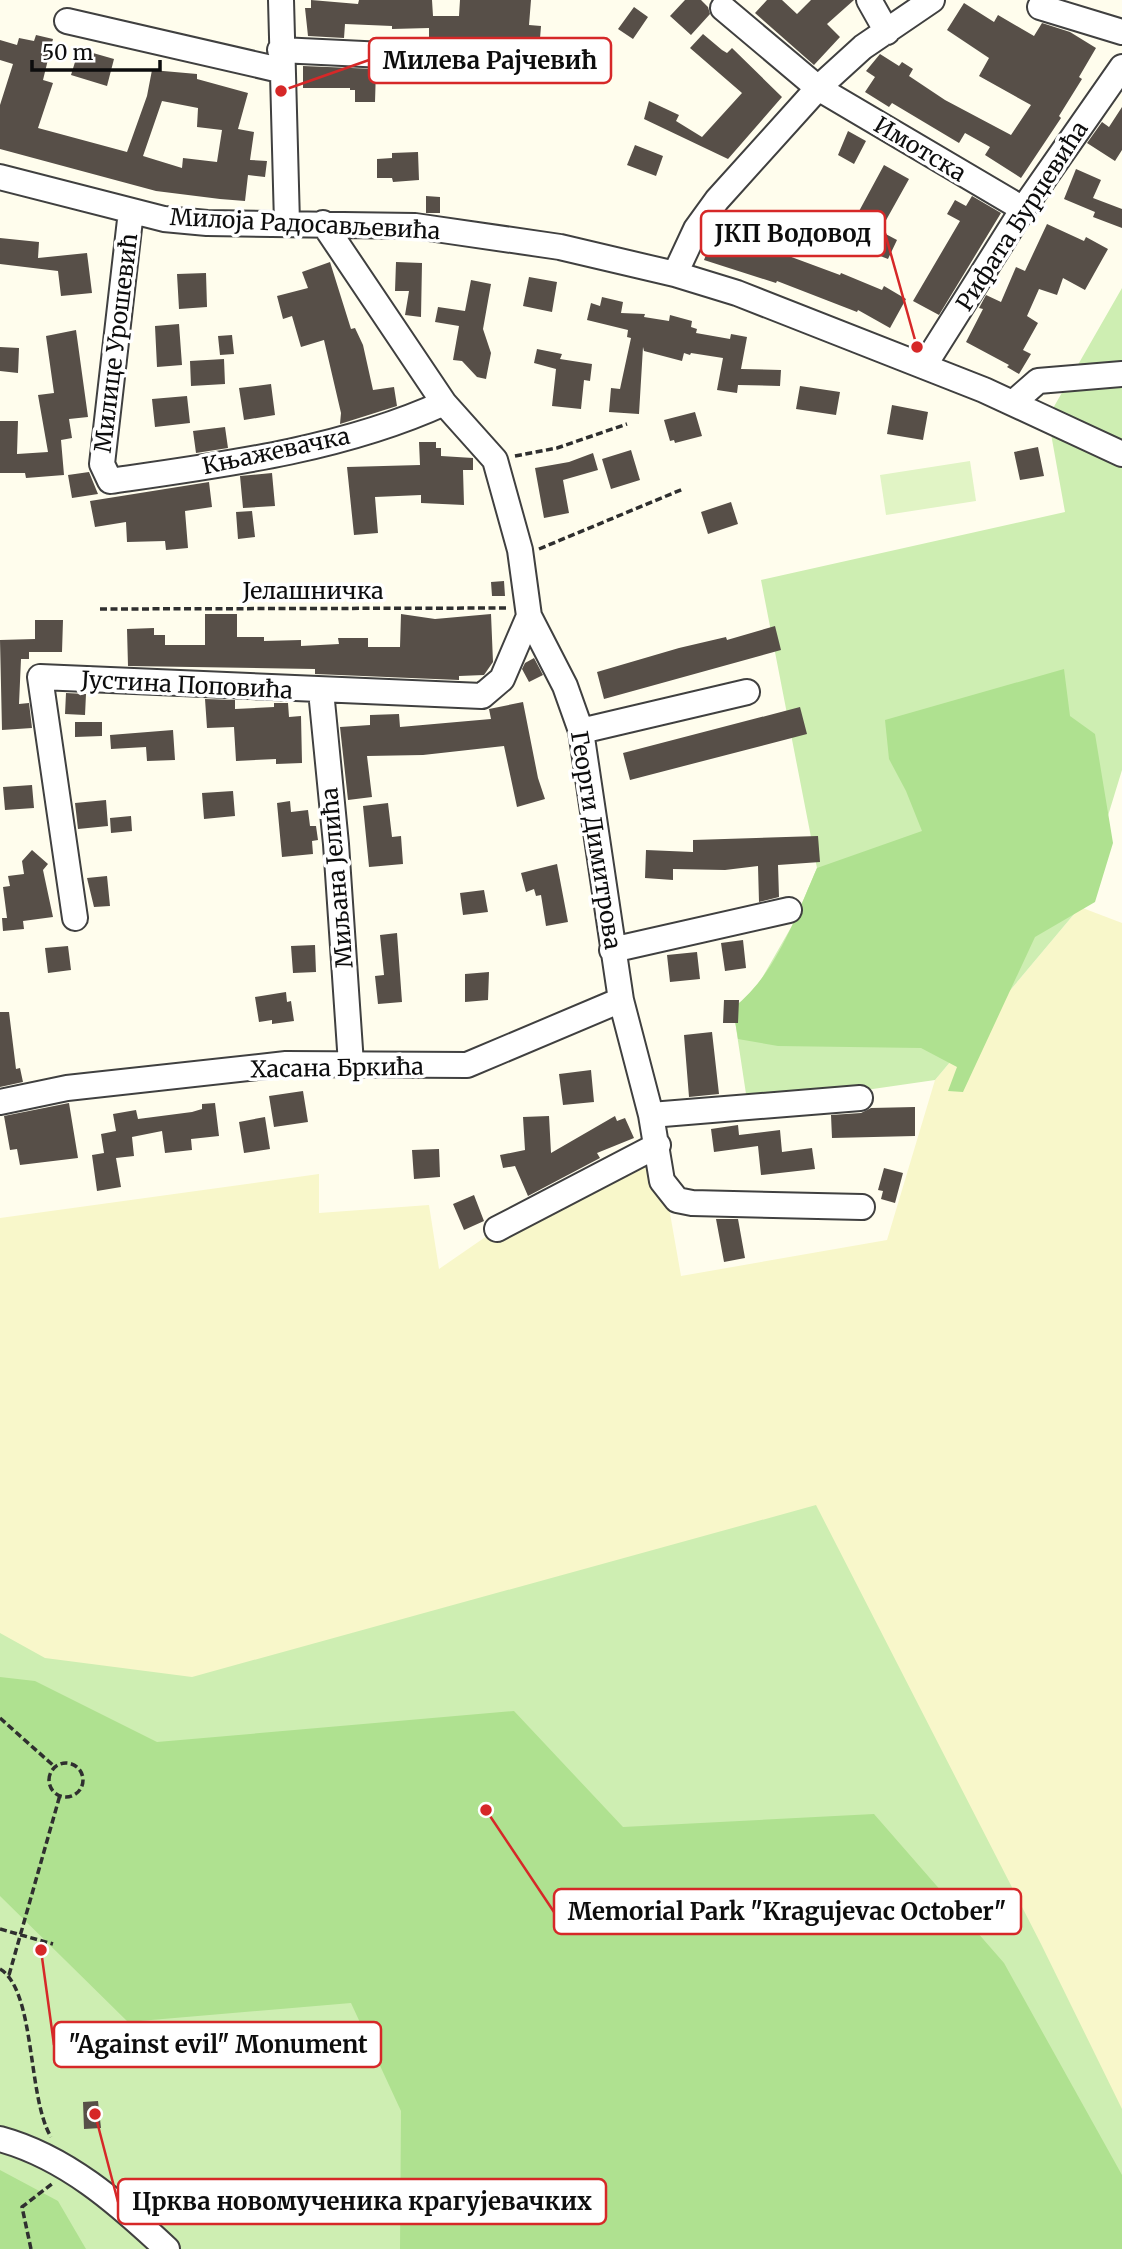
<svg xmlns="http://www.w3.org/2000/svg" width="1122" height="2249" viewBox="0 0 1122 2249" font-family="Merriweather,serif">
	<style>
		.farmland { fill: #f8f7ca }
		.green { fill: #ceeeb2 }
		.forest { fill: #afe190 }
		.pitch { fill: #e1f4c5 }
		.building { fill: #574f48; fill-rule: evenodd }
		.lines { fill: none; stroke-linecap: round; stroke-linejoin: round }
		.minor-casing { stroke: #404040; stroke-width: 28 }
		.path { stroke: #2f2f2f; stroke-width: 3.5; stroke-dasharray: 7 3.5; stroke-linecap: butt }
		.minor { stroke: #fff; stroke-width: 24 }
		.labels { text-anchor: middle; stroke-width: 7; stroke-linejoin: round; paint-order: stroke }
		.street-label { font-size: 23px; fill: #0d0d0d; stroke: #fff }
		.leader { fill: none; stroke: #d62828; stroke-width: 2.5 }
		.callout-dot { fill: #d62828; stroke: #fff; stroke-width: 2.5 }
		.callout { fill: #fff; stroke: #d62828; stroke-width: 2.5 }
		.callout-label { font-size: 24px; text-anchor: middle; font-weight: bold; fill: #0d0d0d }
	</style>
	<rect width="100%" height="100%" fill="#fffded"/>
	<path class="farmland" d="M1080,907L1122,923V2175L0,1677V1218L319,1174V1213L429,1205L439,1269L497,1229L658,1145L681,1276L887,1240L935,1080Z"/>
	<path class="green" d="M1122,288V770L1080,907L935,1080L748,1107L733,1008L754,992L793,924L817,868L761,580L1065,512L1048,417Z
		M816,1505L1041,1944L1122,2109V2249H0V1633L45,1658L192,1677Z"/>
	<path class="forest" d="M1064,669L1070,716L1095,734L1113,843L1095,902L1035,937L963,1092L948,1091L957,1067L921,1048L778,1046L738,1039L733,1008C776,975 796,916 817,868L922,831L906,791L889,759L885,720Z
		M0,1677L35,1681L157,1742L514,1711L623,1827L874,1814L1004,1963L1122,2175V2249H400L401,2111L351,2003L128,2022L0,1896Z
		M0,2170L58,2201L86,2249H0Z"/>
	<path class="pitch" d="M970,461L976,501L886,515L880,475Z"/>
	<path class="building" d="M311,0L358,4L359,0H432L433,16H459L460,0H531L529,25L541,26L539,51L493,48V57H462L459,39H429V28L392,29V26L345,24L344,38L308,36L305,8H311Z
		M685,0H701L708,7L710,14L691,35L670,16Z
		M767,0H782L797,14L811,0H854L827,24L840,37L814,65L755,13Z
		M964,3L994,22L998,15L1034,36L1042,23L1070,32L1096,48L1079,77L1082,79L1059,116L1061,118L1021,178L985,155L990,147L965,133L959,143L892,103L889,107L865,92L875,77L866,71L880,54L899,66L902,62L913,69L909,76L945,100L1011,135L1031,105L979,76L989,58L947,30Z
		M634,7L648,17L633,39L618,29Z
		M703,34L722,50L727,53L732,48L782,97L728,159L644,119L649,101L679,115L676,121L702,137L742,93L690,48Z
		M36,35L53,39L43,80L53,83L38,128L127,152L147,96L152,70L197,74V79L248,93L238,129L254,132L250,160L267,161L265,177L248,175L245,201L220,199L156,191L0,149V105L13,64L0,60V40L17,45L19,38L34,41ZM162,101L198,108L197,127L222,130L217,162L183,158L182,168L143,156Z
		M79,49L114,59L107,86L71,75Z
		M303,66L376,69L375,102H355V90H350V88H303Z
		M1122,107V150L1115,161L1087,143L1102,122L1109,127Z
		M848,131L866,141L854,164L838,155Z
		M635,145L663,156L656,176L627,165Z
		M418,152L419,180L393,182L392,178H377V159L392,158V153Z
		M884,165L909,179L880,231L897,240L888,259L870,252L879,233L851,226Z
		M1076,169L1101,180L1093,198L1122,209V228L1093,217L1095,212L1064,199Z
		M426,196L440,197V213H426Z
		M972,196L1001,213L939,315L913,301L960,221L947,214L955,200L966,206Z
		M718,224L789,249L786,255L840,275L841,273L882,290L884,286L906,299L890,328L858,310L857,312L777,281L776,283L704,260Z
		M1047,224L1084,241L1086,237L1108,249L1085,290L1063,278L1057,295L1039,289L1027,316L1038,323L1023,350L1031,354L1019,374L1007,367L1009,365L966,342L983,309L979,308L986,295L1001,302L1016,267L1025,271Z
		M0,238L39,242L38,258L87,253L92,293L61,296L58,271L0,264Z
		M330,262L351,329L355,328L363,345L373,390L394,387L397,406L340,424L341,413L324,340L301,347L292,316L283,319L277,296L308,288L302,272Z
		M396,262L422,263L421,317L405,315L409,291H395Z
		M206,273L207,307L179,309L177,274Z
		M529,277L557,282L552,312L523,306Z
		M471,280L491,284L483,329L491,353L486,379L477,377L462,361L453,360L459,326L435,322L438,307L465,311Z
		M602,297L623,302L621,313L645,314L644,317L669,321L670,315L692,321L691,327L697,329L696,333L730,339L731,334L747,337L741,369L781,370L780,386L738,385L737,393L717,390L723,358L691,353L690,355L684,353L682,361L644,351L643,347L639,414L609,412L611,388L620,389L631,338L627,337L628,330L587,320L591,303L600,306Z
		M179,324L182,365L157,367L155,326Z
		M76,330L88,417L69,419L72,438L61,440L64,475L26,478L25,473H0V421H18L17,454L48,452L38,395L54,393L46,336Z
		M232,335L234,354L220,355L218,336Z
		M0,347L19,348L18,373L0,371Z
		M537,349L562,354L560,359L592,364L590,381L584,380L581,409L552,406L556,369L534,363Z
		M224,359L225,384L191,386L190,361Z
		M271,384L275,415L244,420L239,388Z
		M800,386L840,392L836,415L796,409Z
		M187,396L190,423L155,427L152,399Z
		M892,405L928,412L923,440L887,434Z
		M695,412L702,436L675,443L674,440L670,441L664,420Z
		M225,427L228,448L196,453L193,431Z
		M419,442H436V448H441V456L473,458V470H463L464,505L421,503V495L375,497L378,533L354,535L347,467L420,465Z
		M1038,447L1044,476L1020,480L1014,452Z
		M631,450L640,480L611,489L602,459Z
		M593,453L598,470L563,480L569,513L544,518L535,468L569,462Z
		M89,472L98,494L72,498L68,475Z
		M272,473L275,506L243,508L240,476Z
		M209,482L212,507L185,511L188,548L166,550L165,541L127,542L126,522L95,527L90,501Z
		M731,502L738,524L708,534L701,512Z
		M252,511L255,537L238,539L236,512Z
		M504,581L505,596H492L491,582Z
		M205,614H237V637H264V641L301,640V646L339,644L338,638H368V647H400L401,614L435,619L491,614L493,662L484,675L459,676V680L315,674V669L128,666L127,629L154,628V635H165V645H205Z
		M35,620H63L62,652H29V659H21L19,704L29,703L32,728L2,730L0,640L35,639Z
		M775,626L781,650L604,699L597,672L679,648L726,637L727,640Z
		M534,658L543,675L529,682L522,669L525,663Z
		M66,693L86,694L85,715L65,714Z
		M205,699L235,700V709L274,707V703H288L289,717L301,716L302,763L276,764V759L236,761L234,727L207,728Z
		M523,702L538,778L545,799L517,807L504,746L423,755L367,756L372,797L348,800L340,727L370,725V715L399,714L400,727L491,719L489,709Z
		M800,707L807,734L630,780L623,753Z
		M75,722H102V736L75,737Z
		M173,730L175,760L147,761L146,747L111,749L110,735Z
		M32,785L34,808L5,810L3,787Z
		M233,791L235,816L204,819L202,793Z
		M106,800L108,826L78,829L75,803Z
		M290,801L291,812L308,810L310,826H316L318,840L312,841L313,854L282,857L277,803Z
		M388,803L392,837L401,836L403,864L369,867L363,806Z
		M131,816L132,831L111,833L110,818Z
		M818,836L820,862L778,865L779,897L759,902L758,866L725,870L673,869V880L645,878L646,850L693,852V840Z
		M32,850L48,864L43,870L53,917L23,921L24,929L3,931L2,918H7L3,887L10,886L8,876L24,874L22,861Z
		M557,864L568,922L546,926L541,895L536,896L534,889L526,892L521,873Z
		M107,876L110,906L94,907L87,878Z
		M484,890L488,912L463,915L460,893Z
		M397,933L402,1002L378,1004L375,976L384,975L380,935Z
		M743,940L746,968L725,971L721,943Z
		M315,945L316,972L293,973L291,946Z
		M68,946L71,970L48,973L45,948Z
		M697,952L700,979L670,982L667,955Z
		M489,972L488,1000L465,1002V974Z
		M286,992L287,1002L291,1001L294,1021L272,1024V1020L259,1022L255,997Z
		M724,1000H739L738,1023H723Z
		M0,1012H9L16,1069L20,1068L23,1082L0,1087Z
		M712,1032L719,1094L689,1097L684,1035Z
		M591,1070L594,1102L563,1105L559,1074Z
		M303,1091L308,1122L274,1127L269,1096Z
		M69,1103L78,1158L20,1165L17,1149L10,1150L4,1116Z
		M215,1103L219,1136L191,1139L192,1150L165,1153L162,1131L132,1137L134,1156L116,1158L121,1187L97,1191L92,1155L104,1153L101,1134L116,1131L113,1114L136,1110L138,1119L192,1112L202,1109V1104Z
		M915,1107V1136L832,1138L831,1115L861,1113L871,1108Z
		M549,1116L551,1153L615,1116L617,1121L625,1118L634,1138L597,1153L600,1158L528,1196L515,1166L503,1168L500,1155L525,1150L523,1117Z
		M265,1117L270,1149L244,1153L239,1122Z
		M738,1125L739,1135L780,1130L782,1152L812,1148L815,1169L761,1175L758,1146L714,1152L711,1129Z
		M439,1149L440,1177L414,1179L412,1150Z
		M884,1168L903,1173L895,1203L881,1199L883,1191L878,1190Z
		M474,1195L484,1221L464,1230L453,1204Z
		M716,1219H738L745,1258L724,1262Z
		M98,2101L101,2128L84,2129L83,2102Z"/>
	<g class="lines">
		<g class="minor-casing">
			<path id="minor" d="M281,0L287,223
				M869,0L887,32
				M1040,7L1122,32
				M723,8L818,88L1023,209
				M67,21L280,70
				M280,50L447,58
				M0,177L164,219L207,223L415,226L560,247L675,274L737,293L984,390L1122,454
				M131,211L102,464L110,481C222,465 341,450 444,403
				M323,223L444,403L495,460L520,550L529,616L565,686L581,731L621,1000L651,1115L662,1181L677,1200L692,1203L862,1207
				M675,274L696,229L717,200L818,88L863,47L932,0
				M924,366L1023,209L1122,67
				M1014,402L1038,381L1122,374
				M321,691L336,844L351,1064
				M581,731L747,692
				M75,918L40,677L482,696L502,679L529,616
				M612,950L789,910
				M0,1102L67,1088L286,1064L467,1065L621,1000
				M651,1115L860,1098
				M497,1229L658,1145
				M0,2139C66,2157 118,2203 167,2249"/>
		</g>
		<path class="path" d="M515,456L557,448L627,424
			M539,549L683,489
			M100,609L508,608
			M0,1718L55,1767
			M49 1780a17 17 0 1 1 34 0a17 17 0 1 1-34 0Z
			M0,1929L53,1944
			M0,1969C36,1991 27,2097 51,2137
			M9,1975L60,1795
			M31,2249L22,2207L53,2183"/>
		<use href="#minor" class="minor"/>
	</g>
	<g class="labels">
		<g class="street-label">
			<text transform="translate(920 149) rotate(31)" y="8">Имотска</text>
			<text transform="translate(1022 216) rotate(-57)" y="8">Рифата Бурџевића</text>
			<text transform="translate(305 224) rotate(3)" y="8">Милоја Радосављевића</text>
			<text transform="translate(116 343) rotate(-83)" y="8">Милице Урошевић</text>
			<text transform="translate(276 451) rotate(-12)" y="8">Књажевачка</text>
			<text x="313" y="599">Јелашничка</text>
			<text transform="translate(187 685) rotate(3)" y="8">Јустина Поповића</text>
			<text transform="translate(596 840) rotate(81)" y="8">Георги Димитрова</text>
			<text transform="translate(337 878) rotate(-95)" y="8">Миљана Јелића</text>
			<text transform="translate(337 1068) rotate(-1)" y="8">Хасана Бркића</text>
		</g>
	</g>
	<path class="leader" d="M281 91L369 60M917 347L885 233M486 1810L554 1912M41 1950L54 2045M95 2114L118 2202"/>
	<g class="callout-dot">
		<circle cx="281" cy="91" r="7"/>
		<circle cx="917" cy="347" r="7"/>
		<circle cx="486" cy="1810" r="7"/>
		<circle cx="41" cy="1950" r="7"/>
		<circle cx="95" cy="2114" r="7"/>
	</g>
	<g class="callout">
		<rect x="369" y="38" width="242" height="45" rx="7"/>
		<rect x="701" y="211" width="184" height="45" rx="7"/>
		<rect x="554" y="1889" width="467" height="45" rx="7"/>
		<rect x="54" y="2022" width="327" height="45" rx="7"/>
		<rect x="118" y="2179" width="488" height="45" rx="7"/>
	</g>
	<g class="callout-label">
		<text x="490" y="69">Милева Рајчевић</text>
		<text x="793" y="242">ЈКП Водовод</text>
		<text x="787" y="1920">Memorial Park "Kragujevac October"</text>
		<text x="218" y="2053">"Against evil" Monument</text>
		<text x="362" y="2210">Црква новомученика крагујевачких</text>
	</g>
	<path d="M32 60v10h128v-10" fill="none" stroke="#0d0d0d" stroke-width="3.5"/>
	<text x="42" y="60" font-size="21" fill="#0d0d0d" stroke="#ffffff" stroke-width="5" paint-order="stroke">50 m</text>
</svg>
